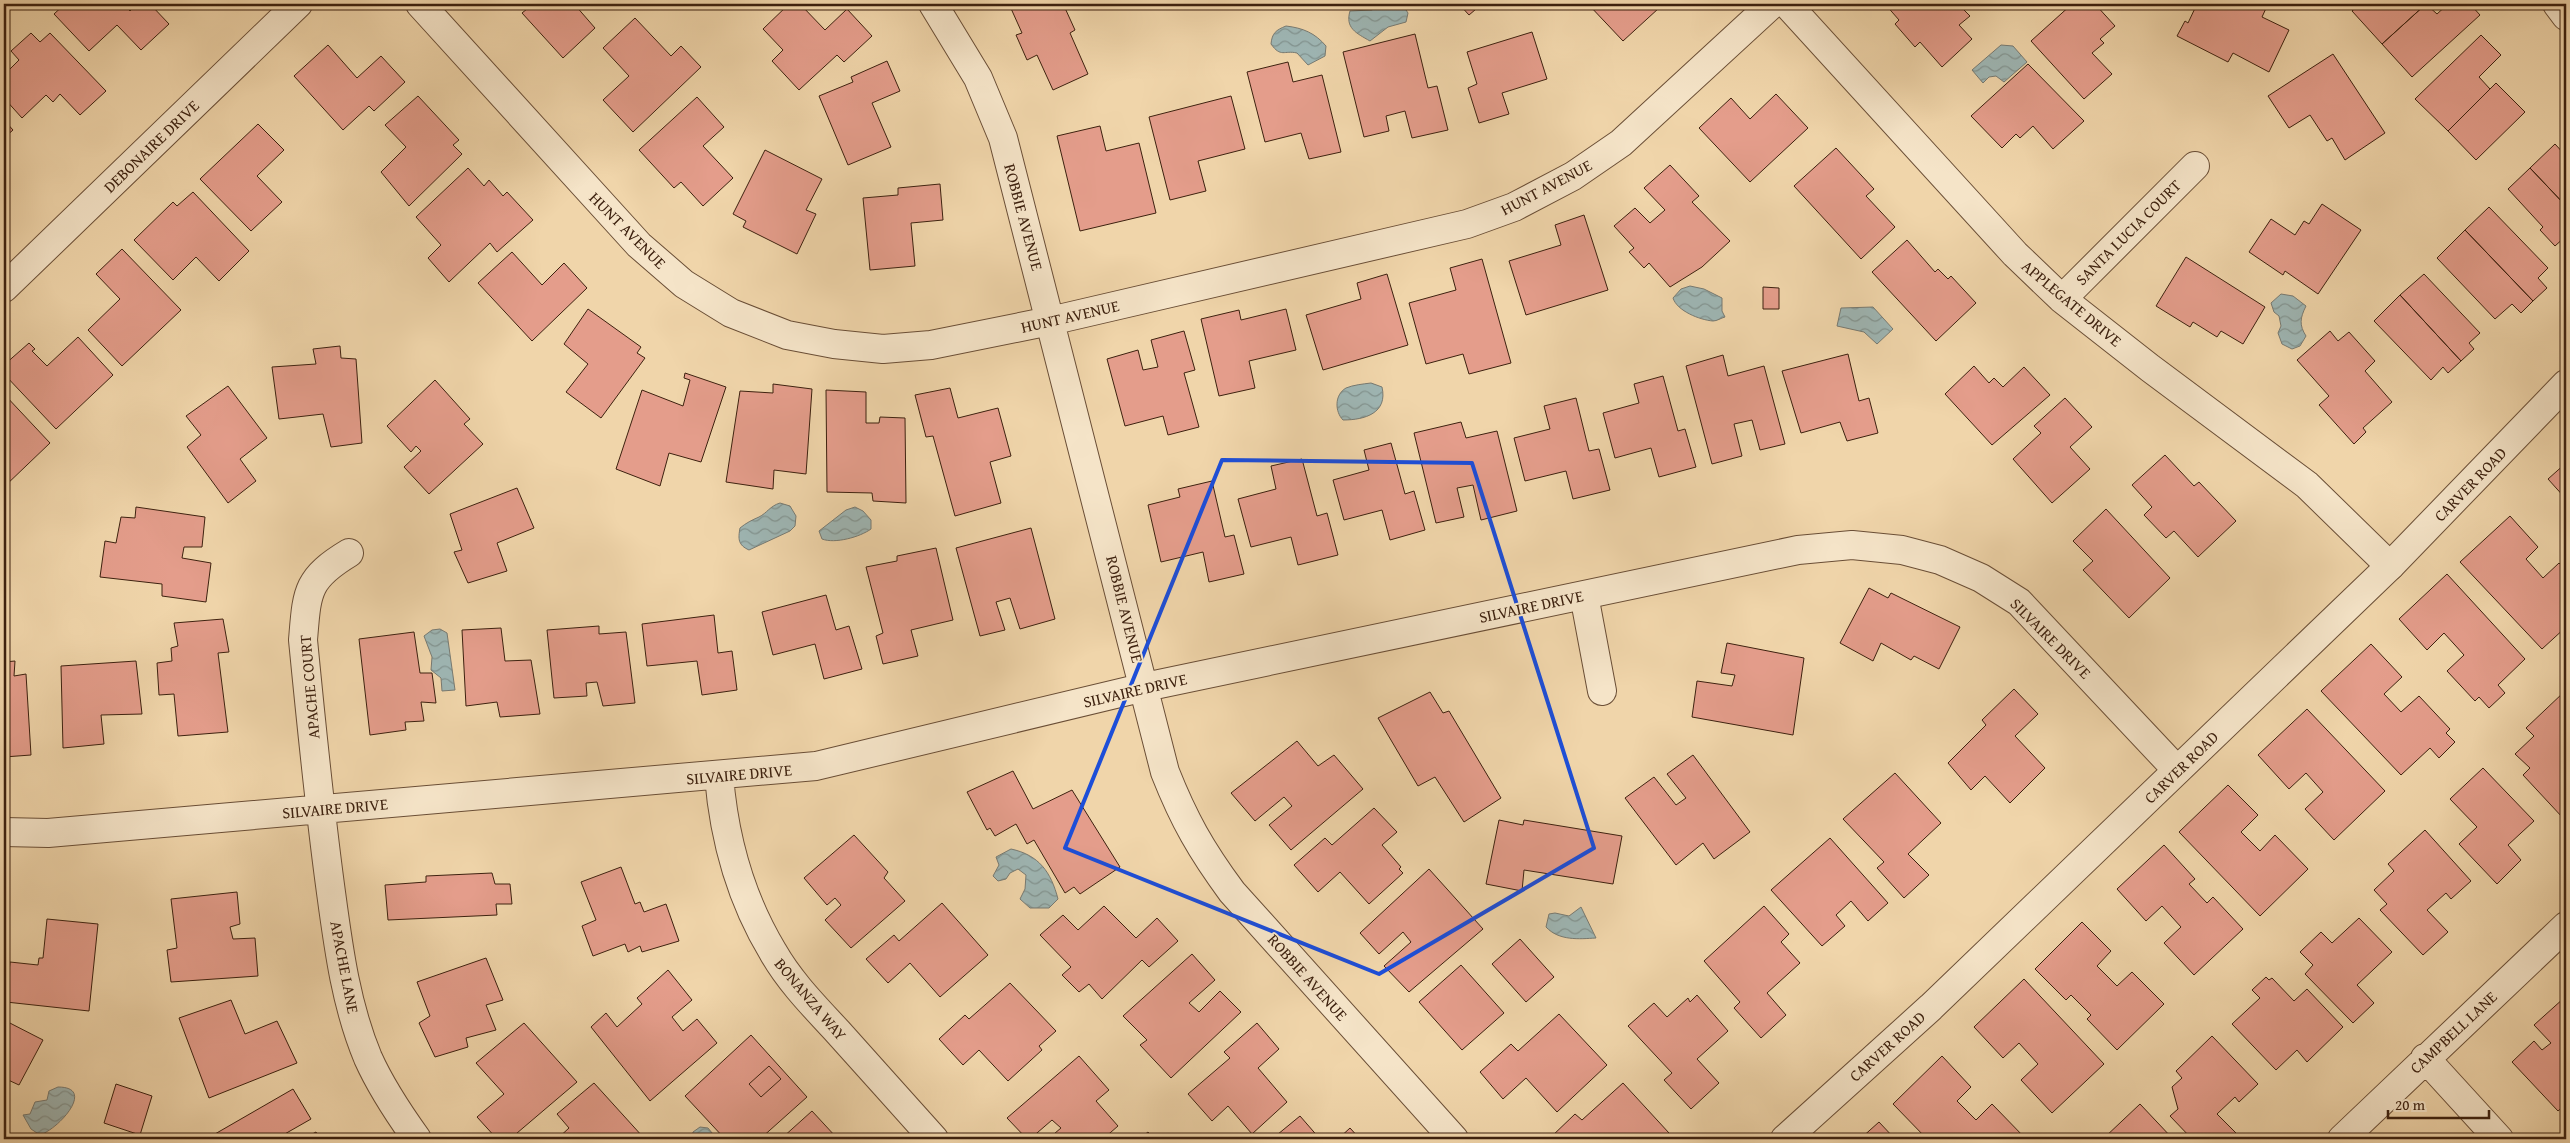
<svg xmlns="http://www.w3.org/2000/svg" width="2570" height="1143" viewBox="0 0 2570 1143" font-family="'Gentium Book Plus',serif">
	<style>
		.water { fill: url(#water-waves); stroke: #777a72 }
		.building { fill: #e49d8b; stroke: #3d210f }
		.lines { fill: none; stroke-linecap: round; stroke-linejoin: round }
		.minor-casing { stroke: #6a4e36; stroke-width: 30 }
		.tertiary-casing { stroke: #6a4e36; stroke-width: 30 }
		.minor { stroke: #f5e4c8; stroke-width: 28 }
		.tertiary { stroke: #f5e4c8; stroke-width: 28 }
		.marked { fill: none; stroke: #1d4ed8; stroke-width: 4; stroke-linejoin: round }
		.labels { text-anchor: middle; stroke-width: 4; stroke-linejoin: round; paint-order: stroke }
		.street-label { font-size: 16px; fill: #3d210f; stroke: #f5e4c8 }
	</style>
	<defs>
		<pattern id="water-waves" width="16" height="10" patternUnits="userSpaceOnUse" patternTransform="scale(1.25)"><rect width="16" height="10" fill="#9eb6b4"/><path d="M0 5q4-4 8 0t8 0" fill="none" stroke="#829491"/></pattern>
	</defs>
	<rect width="100%" height="100%" fill="#f0d5aa"/>
	<filter id="stains"><feTurbulence type="fractalNoise" baseFrequency=".004" numOctaves="4"/><feColorMatrix values="0 0 0 0 .2 0 0 0 0 .09 0 0 0 0 .02 0 0 0 .5 -.17"/></filter>
	<radialGradient id="worn" r=".72"><stop offset=".6" stop-color="#630" stop-opacity="0"/><stop offset="1" stop-color="#630" stop-opacity=".3"/></radialGradient>
	<path class="water" d="M1379,4H1402L1408,13L1406,22L1388,27L1370,41C1356,33 1345,28 1350,11L1372,10Z
		M1286,26C1303,28 1315,33 1326,46L1325,56L1308,65L1297,53C1284,50 1281,58 1271,44C1272,33 1276,30 1286,26Z
		M2001,45L2013,46L2027,62L2004,82L1996,76L1989,77L1983,83L1972,70Z
		M1690,286L1704,289L1722,298V311L1725,317C1721,318 1717,321 1713,321C1700,320 1677,311 1673,298L1681,289Z
		M2281,294L2293,296L2306,306C2300,318 2299,325 2306,336L2300,346L2292,349L2282,344L2278,333L2281,326L2279,316L2274,312L2271,303Z
		M1873,307L1893,329L1877,344L1864,332L1837,326L1841,308Z
		M1371,383L1382,387C1388,413 1365,420 1343,420C1335,412 1334,395 1346,388C1353,385 1363,384 1371,383Z
		M780,503L790,506L796,516L795,526L790,531L749,550C738,545 738,539 740,528C746,523 752,520 759,517C767,513 770,506 780,503Z
		M855,507L863,511L871,520V529C860,537 835,544 822,539L819,531L846,510Z
		M440,629L447,633L455,690L442,691L441,678L431,670L432,657L424,636L432,630Z
		M1011,849C1039,855 1051,872 1058,899L1049,908H1030L1020,899L1025,889L1026,875L1018,869L1010,873L1006,879L998,881L993,876L999,865L996,857Z
		M1581,907L1596,938C1579,939 1559,941 1546,927L1549,914L1555,913L1569,916Z
		M58,1087C96,1087 60,1128 40,1135L31,1129L23,1115L30,1114L35,1102L47,1100L49,1091Z
		M700,1127L708,1128L717,1139H692L693,1132Z"/>
	<path class="building" d="M65,4H123L130,11L137,4H150L169,24L141,50L117,25L89,51L54,14Z
		M522,4H577L575,5L595,28L563,58L522,13L527,9Z
		M789,4H800L825,30L847,9L872,36L844,62L837,55L799,90L772,61L783,50L763,29Z
		M1009,4H1076L1065,8L1075,30L1070,33L1088,74L1053,90L1037,55L1027,60L1016,35L1022,33Z
		M1459,4H1482L1469,15Z
		M1588,4H1655L1659,8L1623,41Z
		M1885,4H1958L1970,16L1959,25L1972,39L1942,67L1920,42L1915,47L1895,24L1899,20Z
		M2072,4H2095L2115,26L2100,39L2104,43L2092,53L2112,74L2084,99L2031,41Z
		M2197,4H2268L2262,17L2289,30L2269,72L2233,53L2228,62L2177,36L2185,21L2188,23Z
		M2360,4H2426L2382,44L2352,11Z
		M2426,4L2437,14L2448,4H2470L2480,15L2412,77L2382,44Z
		M635,18L671,56L681,46L701,67L633,132L603,100L629,76L603,48Z
		M1532,32L1547,79L1502,93L1509,114L1479,123L1468,88L1477,84L1467,52Z
		M31,33L40,42L50,33L106,91L80,115L60,94L53,102L46,95L22,118L4,98V75L19,60L11,51Z
		M1415,34L1428,88L1437,86L1448,130L1412,138L1405,111L1386,116L1389,131L1364,137L1343,52Z
		M2481,35L2501,55L2479,77L2490,89L2448,131L2415,99Z
		M328,45L357,78L381,56L405,82L374,111L369,106L343,130L294,76Z
		M2333,54L2385,133L2345,160L2332,138L2327,141L2310,115L2289,128L2268,96Z
		M887,61L900,91L872,103L891,147L848,165L819,96L853,82L851,77Z
		M1288,62L1293,82L1322,75L1341,152L1309,159L1301,133L1265,142L1247,72Z
		M2028,64L2084,121L2053,149L2033,126L2020,138L2016,134L2002,148L1971,116Z
		M2496,83L2525,112L2476,160L2448,131Z
		M1776,94L1808,128L1750,182L1699,128L1731,98L1750,119Z
		M418,96L459,140L453,145L462,154L409,206L381,172L406,147L385,125Z
		M1231,96L1245,149L1198,161L1206,191L1170,200L1149,117Z
		M697,97L724,127L703,146L733,178L703,206L681,182L674,188L639,150Z
		M4,120L13,130L4,138Z
		M258,124L284,150L257,176L282,202L251,231L200,179Z
		M1100,126L1106,151L1139,143L1156,213L1080,231L1057,136Z
		M2555,144L2566,156V206L2530,168Z
		M1836,148L1874,189L1866,196L1895,227L1861,259L1794,186Z
		M765,150L822,179L806,210L816,214L797,254L743,227L746,221L733,214Z
		M1670,165L1699,196L1692,202L1730,241L1702,267L1670,287L1649,263L1644,268L1629,252L1634,248L1614,226L1635,208L1650,223L1665,210L1644,188Z
		M468,168L484,186L489,180L503,196L507,192L533,220L497,252L490,243L449,282L428,258L441,245L416,217Z
		M2530,168L2566,206V236L2555,246L2540,230L2543,227L2508,189Z
		M940,184L943,220L911,223L915,266L870,270L863,198L898,195V188Z
		M193,192L249,251L219,281L196,257L173,280L134,240L173,202L177,206Z
		M2322,204L2361,230L2318,294L2285,271L2283,275L2249,252L2271,219L2295,235L2304,221L2309,224Z
		M2489,207L2548,268L2538,278L2547,288L2533,301L2465,230Z
		M1584,215L1608,290L1526,315L1509,261L1561,245L1555,225Z
		M2465,230L2533,301L2521,313L2512,304L2495,319L2437,258Z
		M1907,240L1935,272L1938,269L1948,279L1951,276L1976,303L1936,341L1872,272Z
		M122,249L181,310L122,366L88,330L120,299L96,274Z
		M512,252L542,285L564,263L587,288L532,341L478,283Z
		M2186,257L2265,307L2243,344L2221,331L2217,337L2193,322L2190,327L2156,306Z
		M1482,259L1511,363L1469,374L1463,354L1426,364L1409,303L1456,290L1450,268Z
		M1387,274L1408,345L1323,370L1306,315L1361,299L1357,283Z
		M2424,274L2480,333L2469,343L2474,349L2461,361L2400,295Z
		M1763,287L1779,288V309H1763Z
		M2400,295L2461,361L2448,373L2443,367L2431,380L2374,321Z
		M588,309L641,347L637,353L645,358L601,418L566,392L588,364L564,344Z
		M1286,309L1296,350L1249,361L1255,388L1219,396L1201,319L1239,310L1241,320Z
		M1184,331L1195,370L1184,373L1199,427L1168,435L1163,416L1125,426L1107,359L1138,350L1143,370L1158,367L1151,340Z
		M2330,331L2338,341L2349,332L2375,361L2365,371L2392,402L2363,428L2366,432L2354,444L2319,405L2329,396L2297,360Z
		M78,337L113,375L56,429L4,374V365L29,343L35,349L32,351L47,366Z
		M340,346L341,358L356,359L362,443L331,447L323,414L279,419L272,367L316,364L313,349Z
		M1848,354L1859,401L1869,398L1878,433L1847,441L1840,422L1801,433L1782,371Z
		M1723,355L1728,376L1764,366L1785,444L1760,450L1752,420L1734,424L1742,456L1712,464L1686,366Z
		M1974,366L1989,383L1994,378L2003,387L2024,367L2050,395L1992,445L1945,394Z
		M685,373L726,387L701,462L669,453L660,486L616,469L642,390L683,406L690,380L684,378Z
		M1663,376L1678,431L1685,429L1696,467L1659,477L1651,448L1615,458L1603,413L1639,403L1634,384Z
		M435,380L470,419L464,424L483,444L429,494L404,467L421,451L416,446L411,452L387,426Z
		M773,384L812,389L806,474L774,470L773,489L726,482L740,391L773,393Z
		M228,386L267,438L240,459L256,481L228,503L187,447L201,435L186,416Z
		M950,388L958,418L998,408L1011,456L990,462L1001,503L955,516L933,436L926,437L915,395Z
		M826,390L866,392V423H879L880,417L905,418L906,503L873,501L872,493L827,492Z
		M4,394L50,443L4,487Z
		M1576,398L1589,451L1599,449L1610,490L1573,499L1566,471L1525,481L1514,438L1550,429L1544,406Z
		M2065,398L2092,427L2070,447L2090,469L2052,503L2013,459L2041,433L2034,426Z
		M1461,422L1466,438L1497,431L1517,511L1481,520L1473,485L1457,488L1464,517L1436,523L1414,433Z
		M1391,443L1405,494L1414,491L1425,530L1390,540L1382,510L1344,520L1333,480L1369,470L1364,450Z
		M2165,455L2194,486L2199,482L2236,521L2198,557L2174,531L2166,538L2144,515L2152,507L2132,485Z
		M1302,459L1317,516L1327,513L1338,555L1298,565L1291,537L1251,547L1238,499L1276,489L1271,466Z
		M2566,463V499L2548,479Z
		M1212,481L1225,537L1234,535L1244,574L1209,582L1203,552L1161,562L1148,505L1180,497L1178,489Z
		M517,488L534,528L497,543L507,571L468,583L454,552L462,550L450,514Z
		M136,507L205,517L202,547H184L182,558L211,563L206,602L162,596V584L100,577L105,541L116,543L121,517L135,518Z
		M2106,509L2170,578L2129,618L2083,570L2093,561L2073,541Z
		M2510,516L2538,547L2526,559L2543,578L2559,563L2566,570V627L2542,649L2460,562Z
		M1031,528L1055,619L1020,629L1010,598L996,602L1005,630L980,636L956,548Z
		M936,548L953,620L911,630L918,656L883,664L876,636L883,633L866,567L897,561V556Z
		M2447,574L2525,659L2498,685L2505,693L2489,708L2479,697L2475,701L2447,671L2464,655L2444,633L2427,650L2399,619Z
		M1869,588L1888,598L1891,593L1960,627L1939,669L1914,656L1911,660L1881,643L1873,661L1840,643Z
		M826,595L836,630L849,626L862,669L824,679L815,644L773,655L762,612Z
		M714,615L718,653L732,651L737,690L702,695L697,661L647,666L642,624Z
		M223,619L229,652L218,653L228,732L178,736L174,694L159,695L157,663L172,661L171,648L178,646L174,623Z
		M599,626V634L626,632L635,703L603,706L597,682L586,683L587,696L554,698L547,630Z
		M501,628L505,661L531,660L540,714L500,717L497,702L466,706L462,630Z
		M414,632L420,673H432L436,703L421,702L424,721L405,722L406,730L370,735L359,639Z
		M1727,643L1804,658L1793,735L1692,717L1697,681L1732,686L1735,675L1721,673Z
		M2371,644L2402,677L2384,694L2401,712L2419,696L2450,729L2446,733L2455,742L2439,758L2430,748L2401,775L2321,691Z
		M15,661L14,676L26,674L31,755L4,757V662Z
		M136,661L142,714L101,715L104,744L63,748L61,666Z
		M2014,689L2038,714L2015,736L2045,768L2010,803L1985,776L1971,790L1948,763L1986,725L1982,720Z
		M1430,692L1443,713L1449,711L1501,798L1464,822L1435,777L1418,786L1378,718Z
		M2564,692L2566,695V815L2563,818L2523,775L2530,768L2515,754L2534,736L2526,728Z
		M2307,709L2385,791L2334,840L2305,809L2323,792L2306,773L2289,789L2258,755Z
		M1297,741L1318,766L1334,755L1363,789L1291,850L1269,825L1292,806L1284,797L1255,821L1231,793Z
		M1693,755L1750,832L1714,859L1703,843L1676,865L1625,798L1654,777L1676,805L1686,798L1667,774Z
		M2483,768L2534,821L2508,845L2521,860L2497,884L2459,844L2477,827L2450,799Z
		M1013,771L1033,809L1072,790L1120,867L1080,894L1074,887L1065,893L1034,840L1027,844L1016,824L995,836L990,828L987,830L967,792Z
		M1895,773L1941,823L1908,854L1929,875L1904,898L1877,868L1884,862L1843,819Z
		M2228,785L2258,815L2241,832L2260,851L2275,835L2308,869L2260,916L2179,832Z
		M1374,808L1397,832L1382,845L1401,867L1399,869L1403,873L1369,904L1340,872L1318,892L1294,865L1325,838L1332,845Z
		M1499,820L1523,825L1524,820L1622,836L1613,884L1524,870L1522,891L1486,884Z
		M2425,830L2471,881L2451,899L2446,893L2427,910L2448,932L2423,955L2380,910L2387,904L2374,890L2394,871L2388,864Z
		M854,835L888,872L884,878L905,901L851,948L825,920L841,905L835,898L827,905L804,878Z
		M1830,838L1888,903L1868,921L1851,901L1836,915L1845,926L1822,946L1771,890Z
		M2164,845L2195,879L2189,884L2207,903L2213,897L2243,929L2194,975L2164,943L2181,927L2162,906L2146,921L2117,889Z
		M621,867L635,904L640,902L644,912L666,904L679,941L642,952L640,946L628,952L625,944L593,956L582,926L596,920L581,882Z
		M1429,869L1483,929L1409,992L1384,966L1411,942L1403,932L1379,954L1360,933Z
		M492,873L495,884H510L512,904H496L497,915L388,920L385,885L426,882V876Z
		M237,892L240,924L230,927L233,939L255,938L258,976L171,982L167,950L177,948L171,899Z
		M942,903L988,955L940,997L910,963L888,983L866,959L894,935L899,941Z
		M1104,906L1136,938L1157,918L1178,941L1149,967L1142,960L1102,999L1089,984L1079,992L1062,975L1071,967L1040,935L1063,915L1078,930Z
		M1764,906L1789,934L1781,942L1800,963L1767,993L1786,1015L1761,1038L1734,1008L1740,1002L1704,961Z
		M2359,918L2392,952L2357,985L2374,1003L2353,1023L2305,974L2313,965L2300,952L2321,932L2332,943Z
		M47,919L98,924L89,1011L6,1002L10,962L38,965L39,958H43Z
		M2082,922L2111,951L2097,966L2117,986L2132,972L2164,1004L2117,1050L2087,1019L2091,1015L2071,995L2066,1000L2035,969Z
		M1520,939L1554,977L1526,1002L1492,964Z
		M1192,954L1215,980L1189,1003L1199,1012L1220,991L1241,1012L1171,1078L1140,1045L1147,1040L1123,1016Z
		M486,958L503,1000L486,1005L496,1030L466,1038L468,1047L435,1057L419,1023L430,1016L417,982Z
		M1461,965L1504,1013L1462,1050L1419,1002Z
		M668,970L692,1000L672,1017L683,1031L697,1019L717,1043L650,1101L591,1027L606,1013L617,1027L642,1004L637,998Z
		M2266,977L2269,980L2272,978L2294,1001L2307,989L2343,1027L2307,1062L2297,1050L2276,1070L2232,1024L2260,998L2252,990Z
		M2024,979L2104,1064L2052,1113L2021,1080L2038,1064L2019,1043L2003,1058L1974,1027Z
		M1010,983L1056,1031L1039,1046L1042,1050L1008,1081L979,1050L963,1065L939,1039L965,1015L969,1019Z
		M1697,995L1728,1031L1697,1059L1719,1083L1691,1109L1664,1080L1672,1073L1628,1026L1654,1003L1667,1017L1688,998L1690,1002Z
		M2564,998L2566,1001V1104L2558,1111L2512,1062L2534,1041L2542,1050L2551,1043L2534,1025Z
		M231,1000L245,1034L277,1021L297,1063L209,1098L179,1018Z
		M1559,1014L1607,1065L1557,1112L1526,1078L1503,1099L1480,1072L1511,1044L1518,1051Z
		M4,1020L43,1040L19,1085L6,1079L4,1084Z
		M524,1023L577,1082L510,1139H497L477,1117L504,1094L476,1063Z
		M1257,1023L1279,1049L1258,1068L1287,1102L1252,1134L1228,1106L1212,1121L1188,1094L1230,1058L1224,1052Z
		M751,1035L807,1097L760,1139H725L685,1096Z
		M2212,1036L2258,1084L2239,1102L2235,1097L2217,1114L2236,1133L2229,1139H2192L2170,1116L2178,1109L2172,1087L2182,1078L2176,1071Z
		M1079,1056L1109,1090L1096,1101L1118,1126L1103,1139H1048L1061,1128L1052,1120L1030,1139H1027L1007,1118Z
		M1942,1056L1971,1087L1957,1101L1976,1120L1992,1104L2026,1139H1927L1893,1104Z
		M769,1066L781,1079L761,1097L749,1084Z
		M594,1083L643,1137L641,1139H557L569,1128L557,1114Z
		M1623,1083L1669,1133L1663,1139L1550,1138L1575,1114L1582,1120Z
		M116,1084L152,1096L140,1135L104,1123Z
		M293,1089L311,1119L283,1135L285,1139L208,1138Z
		M2140,1104L2173,1139H2105L2104,1138Z
		M812,1111L836,1137L834,1139L782,1138Z
		M1300,1116L1320,1139H1272Z
		M1879,1122L1895,1139H1860Z
		M1350,1128L1360,1139H1338Z
		M316,1132L320,1139H303Z
		M1148,1132L1155,1139H1139Z"/>
	<g class="lines">
		<g class="minor-casing">
			<path id="minor" d="M420,4L639,245L684,284L731,313L787,335L834,344L883,349L931,345L1050,321L1467,224L1514,207L1573,176L1621,143L1772,4
				M933,4L978,78L1003,138L1165,772C1184,820 1201,850 1232,892L1454,1139
				M1787,4L2015,254L2062,299L2150,368L2307,485L2390,566
				M4,288L298,4
				M2062,299L2195,166
				M349,553C306,579 307,592 303,640C311,722 319,803 330,885C338,944 345,1003 368,1058C381,1087 399,1114 417,1139
				M1584,595L1602,691
				M719,776C724,838 741,899 773,952C790,982 815,1007 838,1032C870,1068 902,1103 934,1139
				M4,832L48,833L816,766L1145,687L1798,550L1852,545L1902,550L1940,560L1981,578L2019,602L2177,770
				M2425,1058L2499,1139
				M2342,1139L2566,926"/>
		</g>
		<g class="tertiary-casing">
			<path id="tertiary" d="M2557,4L2566,16
				M1785,1139L1931,1007L2390,566L2566,384"/>
		</g>
		<use href="#minor" class="minor"/>
		<use href="#tertiary" class="tertiary"/>
	</g>
	<path class="marked" d="M1222,460L1472,463L1594,848L1379,974L1065,848Z"/>
	<g class="labels">
		<g class="street-label">
			<text transform="translate(151 146) rotate(-44)" y="6">DEBONAIRE DRIVE</text>
			<text transform="translate(1546 187) rotate(-28)" y="6">HUNT AVENUE</text>
			<text transform="translate(1024 217) rotate(75)" y="6">ROBBIE AVENUE</text>
			<text transform="translate(628 230) rotate(45)" y="6">HUNT AVENUE</text>
			<text transform="translate(2128 232) rotate(-45)" y="6">SANTA LUCIA COURT</text>
			<text transform="translate(2072 303) rotate(40)" y="6">APPLEGATE DRIVE</text>
			<text transform="translate(1070 316) rotate(-13)" y="6">HUNT AVENUE</text>
			<text transform="translate(2470 484) rotate(-46)" y="6">CARVER ROAD</text>
			<text transform="translate(1531 606) rotate(-12)" y="6">SILVAIRE DRIVE</text>
			<text transform="translate(1125 609) rotate(76)" y="6">ROBBIE AVENUE</text>
			<text transform="translate(2051 638) rotate(45)" y="6">SILVAIRE DRIVE</text>
			<text transform="translate(309 687) rotate(-95)" y="6">APACHE COURT</text>
			<text transform="translate(1135 690) rotate(-13)" y="6">SILVAIRE DRIVE</text>
			<text transform="translate(2181 767) rotate(-44)" y="6">CARVER ROAD</text>
			<text transform="translate(739 774) rotate(-5)" y="6">SILVAIRE DRIVE</text>
			<text transform="translate(335 808) rotate(-5)" y="6">SILVAIRE DRIVE</text>
			<text transform="translate(345 967) rotate(79)" y="6">APACHE LANE</text>
			<text transform="translate(1308 977) rotate(48)" y="6">ROBBIE AVENUE</text>
			<text transform="translate(811 999) rotate(50)" y="6">BONANZA WAY</text>
			<text transform="translate(2453 1032) rotate(-43)" y="6">CAMPBELL LANE</text>
			<text transform="translate(1887 1046) rotate(-42)" y="6">CARVER ROAD</text>
		</g>
	</g>
	<rect width="2570" height="1143" fill="none" stroke="#f0d5aa" stroke-width="20"/>
	<rect x="5" y="5" width="2560" height="1133" fill="none" stroke="#3d210f" stroke-width="2.5"/>
	<rect x="10" y="10" width="2550" height="1123" fill="none" stroke="#3d210f"/>
	<path d="M2388 1110v8h101v-8" fill="none" stroke="#3d210f" stroke-width="2.5"/>
	<text x="2395" y="1110" font-size="15" fill="#3d210f" stroke="#f5e4c8" stroke-width="4" paint-order="stroke">20 m</text>
	<rect width="100%" height="100%" filter="url(#stains)"/>
	<rect width="100%" height="100%" fill="url(#worn)"/>
</svg>
